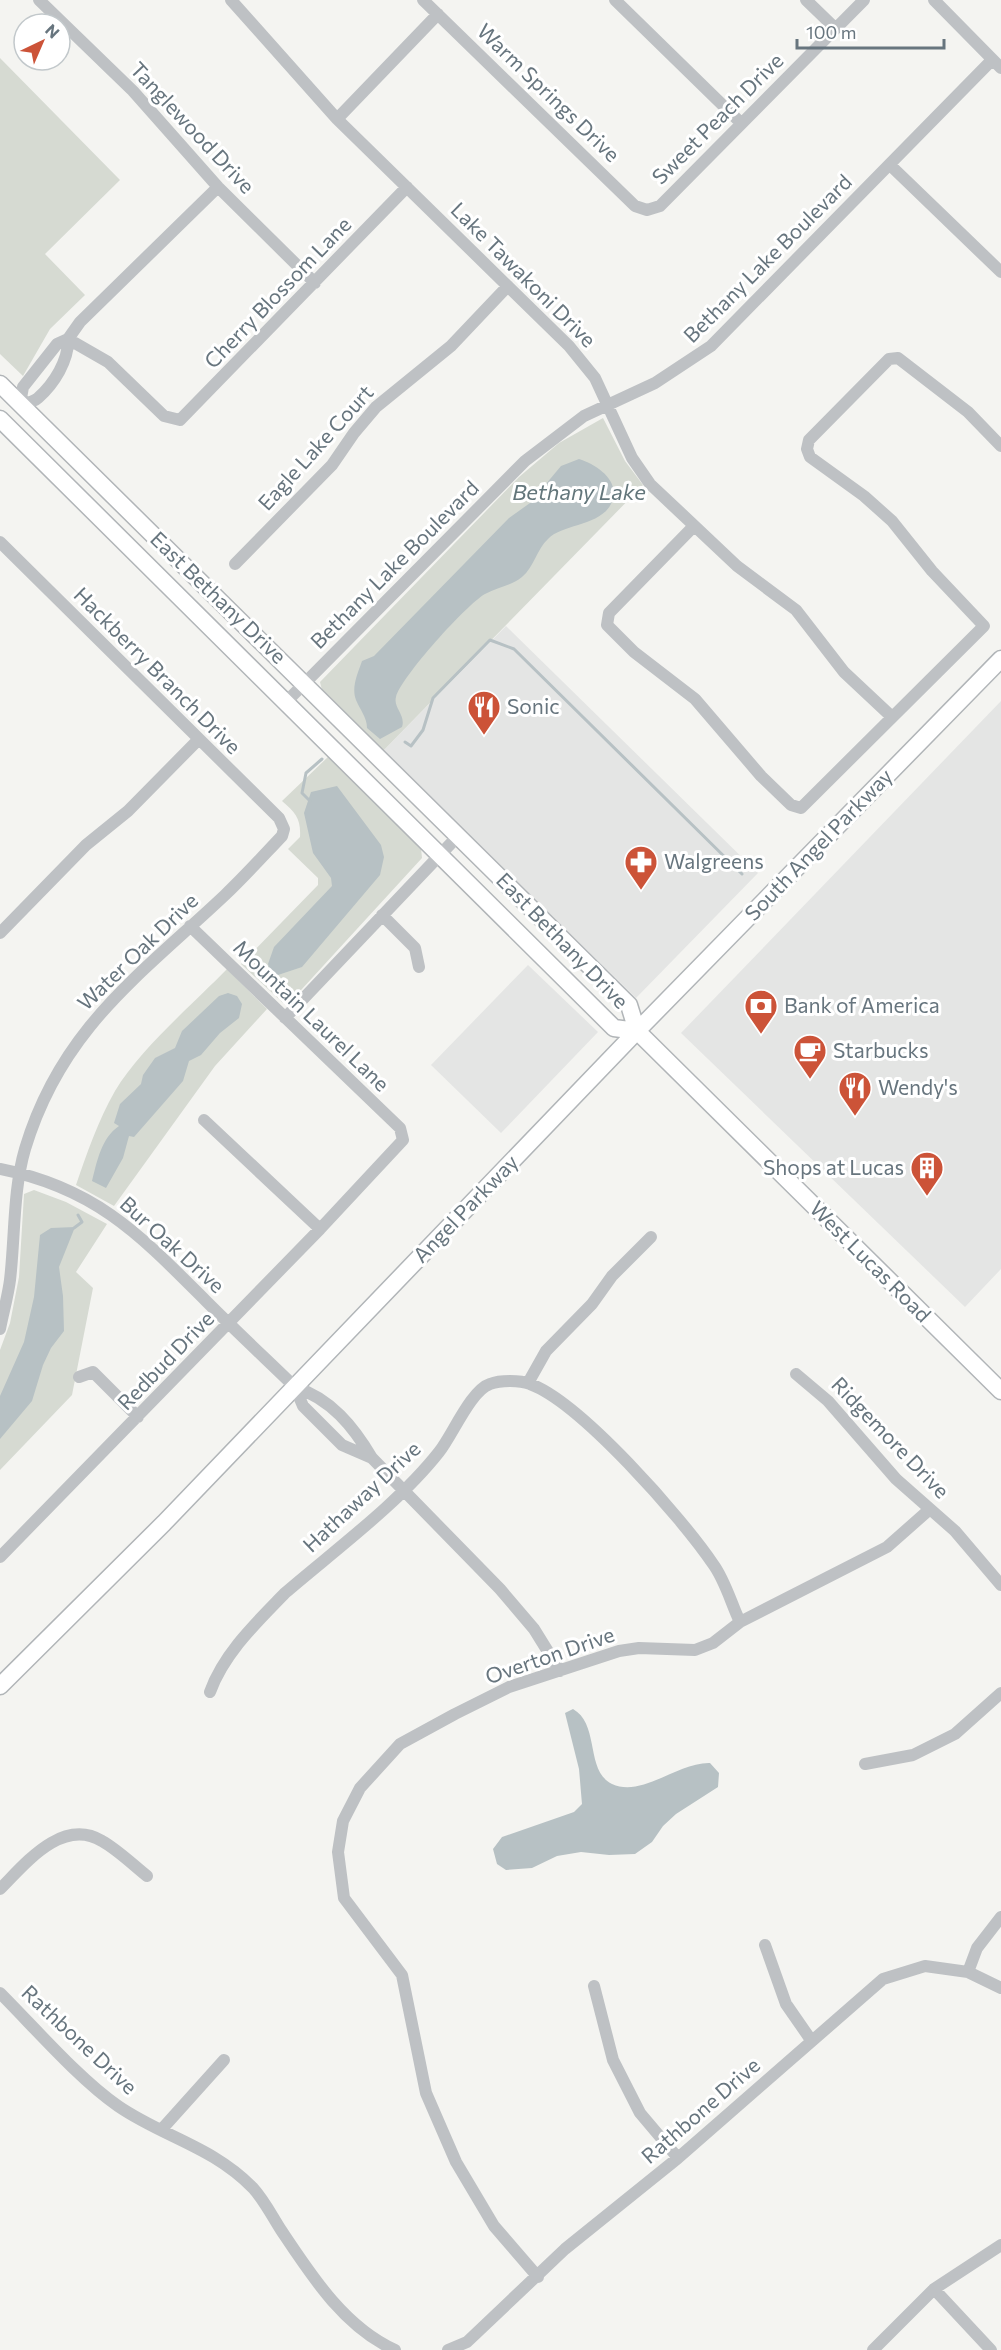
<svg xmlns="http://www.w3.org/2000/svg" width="1001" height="2350" viewBox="0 0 1001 2350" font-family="Commissioner,sans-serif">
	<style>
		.built { fill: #e4e5e4 }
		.green { fill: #d6dad2 }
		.water { fill: #b7c1c4 }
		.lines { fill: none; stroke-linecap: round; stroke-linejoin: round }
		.stream { stroke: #b7c1c4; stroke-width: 3 }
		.major-casing { stroke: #b1b5b8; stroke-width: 19 }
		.minor { stroke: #bec1c4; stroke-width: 12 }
		.major { stroke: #fff; stroke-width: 16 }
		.labels { text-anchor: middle; stroke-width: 6; stroke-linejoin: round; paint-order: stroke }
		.street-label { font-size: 21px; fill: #67757e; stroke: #fff }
		.poi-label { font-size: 21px; fill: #67757e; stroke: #fff; text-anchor: start }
		.water-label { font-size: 22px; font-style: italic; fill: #63767b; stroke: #fff }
	</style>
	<rect width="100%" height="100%" fill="#f4f4f1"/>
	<path class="built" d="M506,626L758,873L636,998L383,751Z
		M1001,701V1269L965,1307L681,1033Z
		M528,965L598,1032L501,1133L431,1065Z"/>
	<path class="green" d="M0,58L120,180L45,254L85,295L50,329L23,376L0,354Z
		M603,418L625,461L643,485L383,751L322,690L320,682L519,477L559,443Z
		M329,756L421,848L422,858L291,1001L283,1003L241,964L318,885V878L288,849L300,837C301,819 296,813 282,801Z
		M227,969L267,1009L215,1066L114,1206L76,1185C87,1153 98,1121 115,1091C140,1049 192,1005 227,969Z
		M34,1190L66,1202L107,1224L76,1272L93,1288L72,1395L0,1470V1350L10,1323L19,1277L24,1194Z"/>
	<path class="water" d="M579,459C598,465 622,482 611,504C600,526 562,524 548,539C537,549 534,567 522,577C511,586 498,587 485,594C467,604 401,677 396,697C393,708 406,715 402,727L380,739L367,728C367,717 360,710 356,700C351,687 358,673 362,661L374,656L509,518L530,503L561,466Z
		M337,786L381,845L384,857L380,875L302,967L272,977L268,964L274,947L332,886L331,878L313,853L304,813L311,792Z
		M228,993L237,996L242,1004L239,1018L220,1033L201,1055L189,1061L183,1081L134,1137L129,1136L123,1158L106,1188L92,1181C97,1162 101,1138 119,1126L114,1123L120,1104L141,1084L143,1075L155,1058L175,1048L182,1031L219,996Z
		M75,1227L59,1267L63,1296L64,1331L51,1348L43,1365L32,1401L0,1439V1396L24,1342L34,1297L40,1235L51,1228Z
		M573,1709C600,1724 585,1771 612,1784C642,1798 678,1762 710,1763L719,1773L718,1787L676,1814L663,1826L652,1842L635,1854L609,1855L581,1852L557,1856L532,1868L506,1870L497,1864L493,1849L502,1837L574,1812L582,1804L579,1769L565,1713Z"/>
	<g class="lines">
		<path class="stream" d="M405,742L411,746L423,730L433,698L490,640L514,649L742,874
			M310,801L302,793L306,773L322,759
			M265,977L272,970
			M74,1228L82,1222L78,1215"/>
		<g class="major-casing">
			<path id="major" d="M0,384L629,1005L637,1031L1001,1391
				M0,419L614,1028L637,1031
				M0,1686L164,1523L637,1031L1001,659"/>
		</g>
		<path class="minor" d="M39,0L133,91L218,187L315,283
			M231,0L337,119L569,346L595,378L632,458L650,484L737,566L796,610L844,672L892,717
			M423,0L635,206L647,210L660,206L864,0
			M615,0L741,123
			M806,0L835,28
			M934,0L1001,68
			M337,119L438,14
			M890,165L1001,272
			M68,339L108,362L164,416L180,420L407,187
			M68,339C69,360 54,384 38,398C34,402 26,403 20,404L23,387L57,344L68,339L80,322L218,187
			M694,526L609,613L607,625L634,652L695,699L761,776L791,805L801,808L984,626L932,571L892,521L864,496L810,457L807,449L809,440L889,359L898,358L968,412L1001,446
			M0,542L279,818L284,829L282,836C263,856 245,876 225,895C139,976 61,1029 25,1149C13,1190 15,1237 10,1280C8,1296 3,1313 0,1329
			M235,564L332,465L354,433L376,407L451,346L508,286
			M286,702L525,461L584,416L655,383L711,346L992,60
			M382,915L415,948L419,967
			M0,933L86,845L128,811L199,739
			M285,1018L458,836
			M204,1120L320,1229
			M0,1169C96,1188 140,1235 206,1301C235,1330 265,1358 295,1387L303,1406L342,1445L372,1458C353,1426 331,1399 295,1387
			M796,1374L828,1401L896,1479L955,1531L1001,1585
			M79,1377L93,1372L138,1417
			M528,1383L546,1351L592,1304L612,1276L651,1237
			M372,1458L500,1589L534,1629L560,1671
			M0,1557L320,1229L403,1140L400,1128L190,926
			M210,1692C224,1653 257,1622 285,1593C335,1550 399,1503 439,1452C452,1436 471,1390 490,1384C500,1380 520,1380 530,1384C580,1402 682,1518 713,1564C725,1580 731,1603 740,1622
			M865,1764L913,1755L955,1734L1001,1693
			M0,1889C25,1864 62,1817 102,1841C118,1850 132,1864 147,1876
			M765,1945L786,2004L811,2040
			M968,1972L977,1948L1001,1917
			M594,1986L613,2060L640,2113L678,2158
			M0,1993C35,2028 79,2079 118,2106C163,2137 212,2146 253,2188C264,2200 272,2216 281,2230C311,2275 344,2327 395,2350
			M162,2129L224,2060
			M538,2277L494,2226L456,2162L426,2093L402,1975L344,1898L338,1852L343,1821L360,1788L400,1744L455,1714L509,1687L619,1651L639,1648L695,1650L713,1643L740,1622L887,1547L930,1509
			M934,2289L991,2350
			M448,2350L467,2342L565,2249L678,2158L883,1979L925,1966L968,1972L1001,1988
			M873,2350L934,2289L1001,2245"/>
		<use href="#major" class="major"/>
	</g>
	<defs>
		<g id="restaurant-pin" transform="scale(1.725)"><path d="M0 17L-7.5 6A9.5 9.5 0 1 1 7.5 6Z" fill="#cc5338" stroke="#fff"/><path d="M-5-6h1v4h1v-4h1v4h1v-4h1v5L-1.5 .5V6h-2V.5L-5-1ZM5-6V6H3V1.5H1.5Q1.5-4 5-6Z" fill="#fff"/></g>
		<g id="pharmacy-pin" transform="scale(1.725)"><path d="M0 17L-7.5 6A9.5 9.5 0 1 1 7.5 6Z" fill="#cc5338" stroke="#fff"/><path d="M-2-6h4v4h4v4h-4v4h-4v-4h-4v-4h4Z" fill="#fff"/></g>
		<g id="bank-pin" transform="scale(1.725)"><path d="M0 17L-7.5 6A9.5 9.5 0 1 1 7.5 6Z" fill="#cc5338" stroke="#fff"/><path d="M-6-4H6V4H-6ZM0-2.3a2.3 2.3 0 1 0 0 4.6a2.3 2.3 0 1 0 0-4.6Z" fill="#fff"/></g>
		<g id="cafe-pin" transform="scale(1.725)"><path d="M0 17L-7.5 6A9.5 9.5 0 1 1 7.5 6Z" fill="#cc5338" stroke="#fff"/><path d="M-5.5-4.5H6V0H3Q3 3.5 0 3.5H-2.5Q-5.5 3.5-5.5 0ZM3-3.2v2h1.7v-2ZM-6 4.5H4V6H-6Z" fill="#fff"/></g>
		<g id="building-pin" transform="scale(1.725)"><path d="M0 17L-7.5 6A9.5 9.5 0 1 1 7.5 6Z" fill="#cc5338" stroke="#fff"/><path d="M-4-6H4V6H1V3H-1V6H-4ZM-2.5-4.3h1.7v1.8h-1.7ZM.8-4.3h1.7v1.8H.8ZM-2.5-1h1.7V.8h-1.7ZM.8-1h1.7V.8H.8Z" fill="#fff"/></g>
	</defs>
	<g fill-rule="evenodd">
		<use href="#restaurant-pin" x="484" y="707"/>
		<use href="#pharmacy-pin" x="641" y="862"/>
		<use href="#bank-pin" x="761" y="1006"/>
		<use href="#cafe-pin" x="810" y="1051"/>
		<use href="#restaurant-pin" x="855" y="1088"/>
		<use href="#building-pin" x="927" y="1168"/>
	</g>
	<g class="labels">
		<g class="street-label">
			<text transform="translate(548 93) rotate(44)" y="7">Warm Springs Drive</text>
			<text transform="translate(718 119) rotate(-45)" y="7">Sweet Peach Drive</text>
			<text transform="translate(192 128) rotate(47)" y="7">Tanglewood Drive</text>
			<text transform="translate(768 259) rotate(-45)" y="7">Bethany Lake Boulevard</text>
			<text transform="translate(523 275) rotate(45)" y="7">Lake Tawakoni Drive</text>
			<text transform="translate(278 293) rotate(-46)" y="7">Cherry Blossom Lane</text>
			<text transform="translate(316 448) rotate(-48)" y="7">Eagle Lake Court</text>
			<text transform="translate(395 565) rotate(-45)" y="7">Bethany Lake Boulevard</text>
			<text transform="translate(218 598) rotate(44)" y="7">East Bethany Drive</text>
			<text transform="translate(157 671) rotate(45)" y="7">Hackberry Branch Drive</text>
			<text transform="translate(819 845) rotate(-46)" y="7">South Angel Parkway</text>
			<text transform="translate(562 941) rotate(46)" y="7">East Bethany Drive</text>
			<text transform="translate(138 952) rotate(-44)" y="7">Water Oak Drive</text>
			<text transform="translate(311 1016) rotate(44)" y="7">Mountain Laurel Lane</text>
			<text transform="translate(466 1209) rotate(-46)" y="7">Angel Parkway</text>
			<text transform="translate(172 1245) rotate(42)" y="7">Bur Oak Drive</text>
			<text transform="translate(870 1262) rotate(45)" y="7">West Lucas Road</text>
			<text transform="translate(166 1361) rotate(-46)" y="7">Redbud Drive</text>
			<text transform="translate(890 1438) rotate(46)" y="7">Ridgemore Drive</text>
			<text transform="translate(362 1497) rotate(-43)" y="7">Hathaway Drive</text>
			<text transform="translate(550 1656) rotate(-19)" y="7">Overton Drive</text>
			<text transform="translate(79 2040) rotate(43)" y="7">Rathbone Drive</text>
			<text transform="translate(701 2111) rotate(-41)" y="7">Rathbone Drive</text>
		</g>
		<g class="poi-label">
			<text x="507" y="714">Sonic</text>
			<text x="664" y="869">Walgreens</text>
			<text x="784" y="1013">Bank of America</text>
			<text x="833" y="1058">Starbucks</text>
			<text x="878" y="1095">Wendy's</text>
			<text x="904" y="1175" text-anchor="end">Shops at Lucas</text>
		</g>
		<g class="water-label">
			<text x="579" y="500">Bethany Lake</text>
		</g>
	</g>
	<g transform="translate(42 42) rotate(44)"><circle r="28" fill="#ffffff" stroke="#c2c8cb" stroke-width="1.5"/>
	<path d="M0-4.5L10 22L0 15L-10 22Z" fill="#cc5338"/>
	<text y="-9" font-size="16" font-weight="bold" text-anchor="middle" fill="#67757e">N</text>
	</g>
	<path d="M797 39v9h147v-9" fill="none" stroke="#67757e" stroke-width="3"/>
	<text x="806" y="39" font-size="18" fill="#67757e" stroke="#ffffff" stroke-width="4.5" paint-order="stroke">100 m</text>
</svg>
